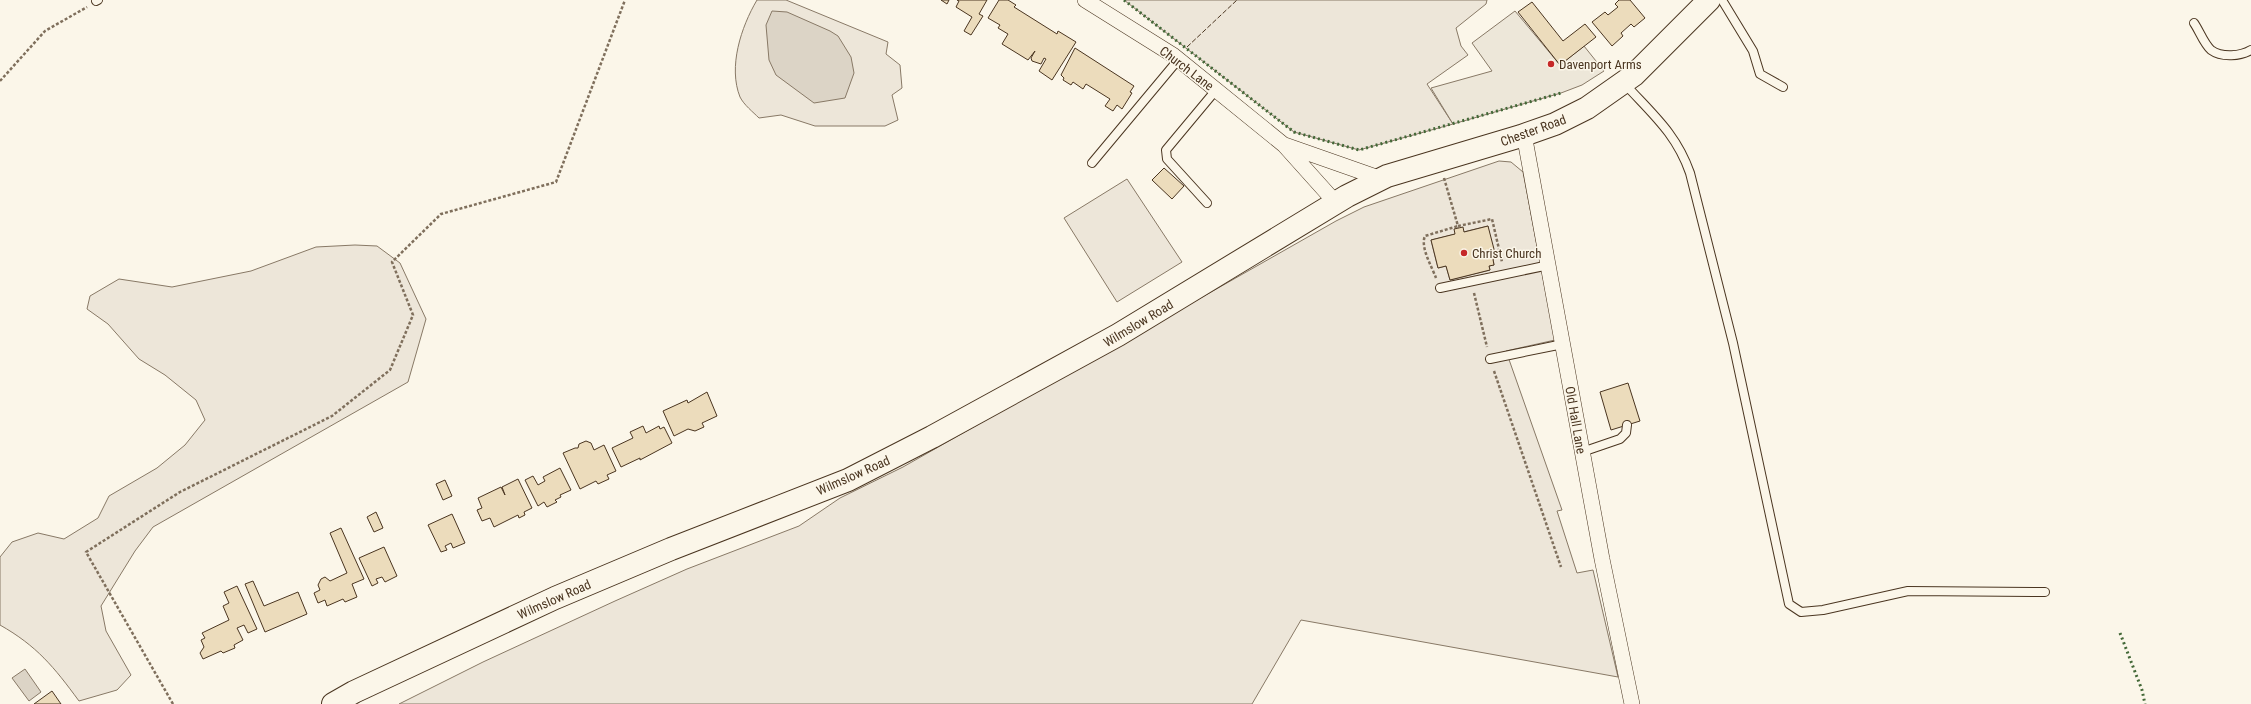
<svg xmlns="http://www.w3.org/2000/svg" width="2251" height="704" viewBox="0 0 2251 704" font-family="'Roboto Condensed',sans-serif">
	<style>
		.green { fill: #ede6d9; stroke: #887966; fill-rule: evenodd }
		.parking { fill: #ede7d9; stroke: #887966 }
		.water { fill: #dcd4c6; stroke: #887966 }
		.building { fill: #ecdcbc; stroke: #4a3520 }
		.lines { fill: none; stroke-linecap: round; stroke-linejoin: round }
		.service-casing { stroke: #4a3520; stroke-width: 10 }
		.minor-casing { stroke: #4a3520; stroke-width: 16 }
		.primary-casing { stroke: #4a3520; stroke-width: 24 }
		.path { stroke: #7f6f5c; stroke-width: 2.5; stroke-dasharray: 3 2; stroke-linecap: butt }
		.service { stroke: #fbf6e9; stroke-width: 8 }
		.minor { stroke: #fbf6e9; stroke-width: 15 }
		.primary { stroke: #fbf6e9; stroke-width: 22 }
		.hedge { stroke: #436837; stroke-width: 3; stroke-dasharray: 2 3; stroke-linecap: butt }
		.fence { stroke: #4a3520; stroke-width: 1; stroke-dasharray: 5 2; stroke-linecap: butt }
		.poi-dot { fill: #c62828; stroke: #fbf6e9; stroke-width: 1.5 }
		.labels { text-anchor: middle; stroke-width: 3; stroke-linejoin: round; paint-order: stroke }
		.poi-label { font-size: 13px; fill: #4a3520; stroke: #fbf6e9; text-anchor: start }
		.street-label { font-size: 13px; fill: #4a3520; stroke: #fbf6e9 }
	</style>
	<rect width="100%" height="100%" fill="#fbf6e9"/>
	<path class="green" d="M757,0H786L888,42L886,54L900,65L902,88L892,95L898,120L885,126H815L781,115L759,118C753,112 744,105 740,97C728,67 741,27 757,0Z
		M1124,0H1487L1486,4L1456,28L1461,46L1468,55L1427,84L1453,124L1359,150L1294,132Z
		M1499,161L1511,162L1523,172L1555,340L1506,351L1562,510L1557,511L1577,573L1593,570L1618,677L1301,620L1252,704H399L483,662L615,601L687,569L799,526L840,498L903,467L1336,221L1364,207ZM1488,226L1494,265L1489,266L1490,270L1450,280L1446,266L1438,268L1431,240Z
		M1127,179L1182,262L1117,302L1064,218Z
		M355,245L377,246L400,263L426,319L408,382L153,527L135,551L101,606L106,631L131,675L117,690L79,701C54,667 37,646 0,625V557L12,542L38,533L64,539L98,518L109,496L157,468L185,445L205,420L196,400L165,375L139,359L108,324L87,309L90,296L119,279L172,287L251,271L316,247Z"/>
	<path class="parking" d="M1515,11L1560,65L1584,46L1604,71L1582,85L1561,93L1453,124L1431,88L1492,71L1472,43Z"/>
	<path class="water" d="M772,11L787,12L830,31L838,36L851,57L854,73L845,98L814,103L776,75L769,60L766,25Z
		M25,669L41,692L29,701L12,678Z"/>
	<path class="building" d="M941,0H949L947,4Z
		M957,0H987L979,14L983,16L971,35L964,31L972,17L956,7L959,1Z
		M999,0H1008L1016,5L1014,7L1057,34L1058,31L1076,42L1052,80L1039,71L1046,59L1044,58L1041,64L1032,61L1031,58L1035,51L1028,60L1002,44L1008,34L998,28L1000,25L988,18Z
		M1619,0H1630L1645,18L1634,27L1631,24L1621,33L1623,36L1612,46L1592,22L1605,12L1608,15L1618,7L1615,4Z
		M1532,2L1563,41L1585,24L1596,37L1560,65L1518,12Z
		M1075,48L1134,86L1130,92L1132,93L1122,109L1117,105L1113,111L1105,106L1110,99L1086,84L1083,89L1073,82L1071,85L1063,80L1064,78L1061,75Z
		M1164,168L1184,186L1172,199L1152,180Z
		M1488,226L1495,253L1492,254L1494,265L1489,266L1490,270L1450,280L1446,266L1438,268L1431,240L1455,234L1454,229L1463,227L1464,232Z
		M1628,383L1640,421L1611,430L1600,392Z
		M707,392L717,416L702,423L704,427L695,431L688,429L674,436L663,411L687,400L688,403Z
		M643,426L646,433L659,426L660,429L664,427L672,443L640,460V458L621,467L612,448L633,438L630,432Z
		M586,441L591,443L594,450L604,445L616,471L607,475L609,479L598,484L596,481L580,489L563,453L575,448H578L579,444Z
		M560,468L571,490L560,495L561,497L555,500L557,502L547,507L544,502L538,506L525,480L533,476L538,485L545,481L543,477Z
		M518,479L532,508L524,512L525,515L519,518L518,515L494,527L490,518L482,521L477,510L482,508L478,498L501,487L505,495L502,487Z
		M445,480L452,496L443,500L436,484Z
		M376,512L383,528L374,532L367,517Z
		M452,514L465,543L453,548L451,543L445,546L447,550L441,552L428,525Z
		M341,528L364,579L352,584L357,597L345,602L343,599L327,606L325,600L318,603L314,593L320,590L318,585L321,579L325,577L330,581L347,573L330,533Z
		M384,547L397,576L385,582L382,577L376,579L378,583L372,586L359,558Z
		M253,581L264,606L298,592L307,614L265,632L245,584Z
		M237,586L257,629L248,633L244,625L237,628L243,640L234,645L235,648L223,653L221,651L203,659L200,653L204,647L201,640L205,638L202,633L229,620L223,606L229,603L224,592Z
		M52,691L61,704H34Z"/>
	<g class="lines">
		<g class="service-casing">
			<path id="service" d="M1722,0L1753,51L1760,74L1783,87
				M96,1L98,0
				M2194,23C2199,30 2204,44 2211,50C2222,58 2241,56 2251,50
				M1624,83C1652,114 1676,133 1690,173L1733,343L1789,604L1801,612L1823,610L1908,591L2045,592
				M1092,163L1178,60
				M1207,203L1167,159L1166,150L1216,90
				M1440,288L1549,265
				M1490,359L1563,344
				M1582,452L1620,439L1626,433L1627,425"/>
		</g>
		<g class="minor-casing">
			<path id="minor" d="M1085,0L1173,55L1284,145L1336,203
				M1521,136L1526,145L1602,559L1632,704
				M1285,145L1382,179"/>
		</g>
		<g class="primary-casing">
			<path id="primary" d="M333,704L354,692L555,598L671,549L848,480L932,437L1118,335L1347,196L1387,176L1521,136L1555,124L1587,108L1634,75L1709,0"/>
		</g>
		<path class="path" d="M0,81L45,31L87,7
			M1444,178L1458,226L1492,219L1502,262
			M1436,278C1432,267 1420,247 1425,236L1458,226L1459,228
			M1474,293L1487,347
			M1494,371L1561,567
			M173,704L86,552L180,492L332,416L390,370L413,315L392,262L441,214L556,182L625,0"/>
		<use href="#service" class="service"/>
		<use href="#minor" class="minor"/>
		<use href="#primary" class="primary"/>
		<path class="hedge" d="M1124,0L1294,132L1359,150L1561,93
			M2120,633L2142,690L2145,704"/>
		<path class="fence" d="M1187,47L1237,0"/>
	</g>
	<g class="poi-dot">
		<circle cx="1551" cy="64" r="4"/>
		<circle cx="1464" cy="253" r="4"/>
	</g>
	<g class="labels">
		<g class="poi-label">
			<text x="1559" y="69">Davenport Arms</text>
			<text x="1472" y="258">Christ Church</text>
		</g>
		<g class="street-label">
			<text transform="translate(1187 68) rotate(37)" y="5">Church Lane</text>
			<text transform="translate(1533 130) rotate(-20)" y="5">Chester Road</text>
			<text transform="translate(1138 323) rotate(-31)" y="5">Wilmslow Road</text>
			<text transform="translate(1576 420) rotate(80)" y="5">Old Hall Lane</text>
			<text transform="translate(853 475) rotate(-24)" y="5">Wilmslow Road</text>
			<text transform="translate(554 599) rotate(-24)" y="5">Wilmslow Road</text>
		</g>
	</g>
</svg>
